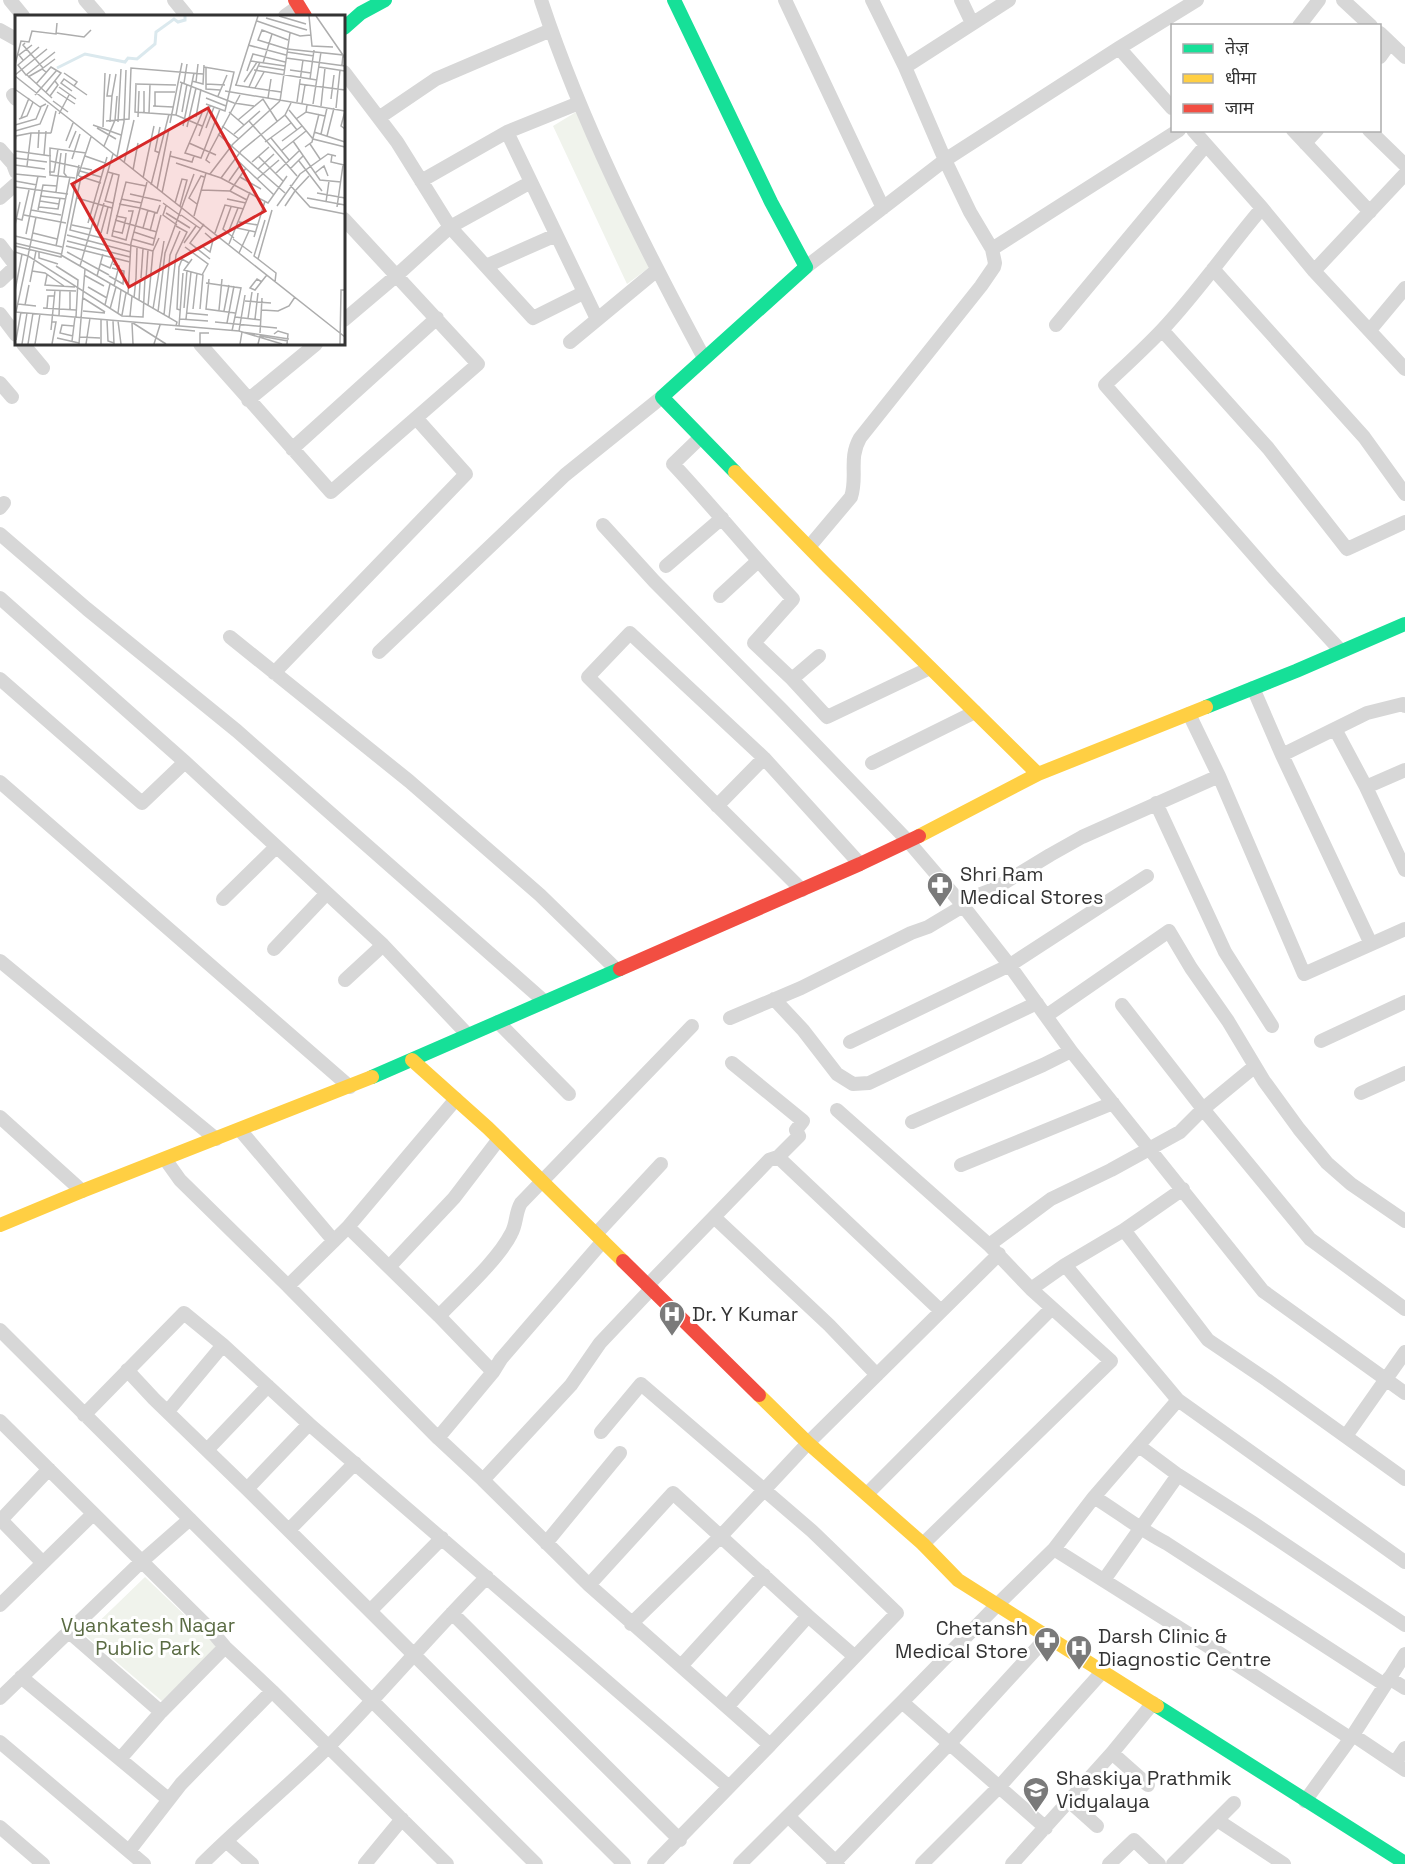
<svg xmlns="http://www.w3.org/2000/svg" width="1405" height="1864" viewBox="0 0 1405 1864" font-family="'Space Grotesk','Noto Sans Devanagari',sans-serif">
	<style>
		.green { fill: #f0f3ec }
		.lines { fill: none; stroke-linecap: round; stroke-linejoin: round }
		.street { stroke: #d7d7d7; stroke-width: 14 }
		.fast { stroke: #16e098; stroke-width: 14 }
		.slow { stroke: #ffcf43; stroke-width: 14 }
		.jam { stroke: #f24e42; stroke-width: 14 }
		.labels { text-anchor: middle; stroke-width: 6; stroke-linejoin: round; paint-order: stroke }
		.poi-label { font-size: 20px; fill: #333; stroke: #fff; text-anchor: start }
		.park-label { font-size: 20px; fill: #5a6b43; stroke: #fff }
		.inset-river { fill: none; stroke: #dbe9ee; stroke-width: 3 }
		.inset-road { fill: none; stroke: #adadad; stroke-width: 1.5 }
		.view { fill: #d62828; fill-opacity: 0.15; stroke: #d62828; stroke-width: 3 }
		.inset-edge { fill: none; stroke: #333; stroke-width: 3 }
	</style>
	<rect width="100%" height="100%" fill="#fff"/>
	<path class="green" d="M581,109L650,267L627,284L553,126Z
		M145,1577L218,1647L162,1701L85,1635Z"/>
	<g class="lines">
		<path class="street" d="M10,0L23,16
			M85,0L99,16
			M174,0L187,16
			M541,0C582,124 642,243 704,358
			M785,0L883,208
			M961,0L972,23
			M1343,0L1371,26
			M285,16L299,6
			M1299,26L1319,0
			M0,30L16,39
			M1380,33L1405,57
			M1119,48L1172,108
			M1380,57L1390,43
			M905,67L1009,0
			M344,72L397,142L450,227L533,318L583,293
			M13,95L16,99
			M380,117L436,79L551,30
			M1193,130L1262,208L1314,271L1405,369
			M1293,130L1370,212
			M1369,130L1405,165
			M507,132L597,319
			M1305,143L1317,130
			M0,149L13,164L16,172
			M421,181L507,132L579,103
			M0,198L16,184
			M1262,208C1228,248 1198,292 1162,330C1144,349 1124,367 1105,385L1273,577L1341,651
			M0,245L16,266
			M992,249L1179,130
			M486,266L556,235
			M806,267L945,160L1119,48L1197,0
			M1213,269L1364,437L1405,494
			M1314,271L1405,174
			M0,281L16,266
			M0,314L16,335
			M344,320L396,276L450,227L531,182
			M1056,325L1206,145
			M1162,330L1268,448L1347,549L1405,522
			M1370,330L1405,288
			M570,342L657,270
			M23,344L43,368
			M200,344L331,492L478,364L344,219
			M0,383L12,397
			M248,400L316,344
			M701,437L673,464C714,508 752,555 793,599L754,643L792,679L827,717L930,668
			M292,449L437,318
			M0,508L4,503
			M603,525L654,581L782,710L908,841L960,902L1007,962L1071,1051L1263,1291L1405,1393
			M0,534L87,609L237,731L545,1002
			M809,547L851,497C858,476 848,459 860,438L981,286L994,267L995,263L992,249L970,212L945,160L905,67L872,0
			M666,566L722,518
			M720,596L758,561
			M0,598L185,762L383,945L467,1034
			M230,637L409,781L540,895L617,970
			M379,652L565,475L662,397
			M274,673L466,474L416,418
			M0,679L142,803L185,762
			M792,679L819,656
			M1253,688L1282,755L1371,944
			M1189,714L1219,776L1304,974L1405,929
			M1335,729L1366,787L1405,870
			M1282,755L1367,713L1403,704L1405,706
			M872,763L975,712
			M0,782L350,1087
			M1366,787L1405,770
			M1156,803L1225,952L1272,1026
			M717,806L764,758
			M802,890L588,677L630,633L764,758L860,864
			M223,899L276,847
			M960,902L994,889L1050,855L1082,837L1219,776
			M274,949L327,893
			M0,961L216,1139
			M345,980L383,945
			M774,999L803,1030L837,1074L853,1084L869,1083L1037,1003
			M1122,1005L1203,1109L1310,1239L1405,1309
			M1046,1016L1169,931L1191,968L1228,1021L1264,1081L1299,1129L1327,1163L1351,1184L1405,1221
			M730,1018L801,988L911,933L928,927L963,906
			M498,1022L569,1094
			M1321,1041L1405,1002
			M850,1042L1010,965L1147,876
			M1361,1093L1405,1073
			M456,1099L348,1227L288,1286L438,1438L483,1480L589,1585L727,1707L808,1616
			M837,1110L989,1245L1031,1289L1111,1361L923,1544
			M0,1117L82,1191
			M912,1122L1043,1065L1071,1051
			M240,1130L334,1241
			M778,1157L941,1311
			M165,1159L180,1180L288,1286
			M961,1165L1113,1103
			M714,1217L829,1325L877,1375
			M348,1227L439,1316L493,1372
			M1124,1230L1208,1340L1267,1380L1405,1479
			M596,1234L661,1164
			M989,1245L1051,1199L1111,1170L1180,1132L1203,1109L1254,1067
			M1065,1265L1178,1400L1405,1562
			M389,1267L454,1198L499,1139
			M648,1285L769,1160L778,1157L799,1136L796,1130L803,1121L732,1063
			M1031,1289L1065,1265L1124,1230L1183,1189
			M439,1316C460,1294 498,1260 511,1234C517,1224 515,1213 521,1203L692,1026
			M0,1330L536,1864
			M127,1370L154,1399L247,1489L370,1611L442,1538
			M168,1411L223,1345
			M84,1415L184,1313L223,1345L309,1424L729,1787
			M0,1421L210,1629L225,1647L272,1691L447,1864
			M601,1432L641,1384L812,1531L897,1613L770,1745L727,1707
			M1346,1436L1405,1352
			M438,1438L493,1372L501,1359L603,1241
			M1139,1446L1178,1475L1253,1523L1405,1625
			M207,1450L268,1386
			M483,1480L571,1385L600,1343L652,1288
			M247,1489L309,1424
			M867,1494L1052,1308
			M1094,1497C1118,1512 1141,1530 1166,1543L1385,1685
			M1,1520L42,1562
			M0,1521L49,1469
			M289,1530L355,1463
			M546,1543L620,1453
			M1054,1549L1222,1655L1350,1738
			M1104,1580L1178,1475
			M589,1585L673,1493L808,1616L854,1656
			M0,1605L93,1514
			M370,1611L624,1864
			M452,1613L680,1840
			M631,1624L720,1537L808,1443L999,1254
			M68,1631L161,1712
			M681,1666L764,1575
			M21,1677L168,1799
			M1389,1678L1405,1688
			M0,1698L141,1562L190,1519
			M902,1702L1046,1828
			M1353,1735L1405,1770
			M0,1742L144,1864
			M1112,1753L1148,1785
			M120,1759L161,1712L225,1647
			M1395,1763L1405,1748
			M1069,1801L1097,1826
			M1305,1801L1353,1735L1405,1654
			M789,1817L838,1864
			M1217,1820L1234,1803
			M0,1827L43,1864
			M226,1841L252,1864
			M129,1851L181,1784L272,1691
			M202,1864C243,1823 289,1786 330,1745C384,1690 433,1631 487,1577
			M365,1864L402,1819
			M654,1864L770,1745
			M740,1864L902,1702L998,1604L1054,1549L1094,1497L1178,1400
			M833,1864L949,1744L1048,1636
			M922,1864L999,1787L1103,1671
			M1012,1864L1112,1753L1153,1703
			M1109,1864L1134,1840L1159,1864
			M1173,1864L1217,1820L1284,1864"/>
		<path class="fast" d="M674,0L771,202L806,267L662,397L735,472
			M344,28L361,13L385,0
			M1206,707L1296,671L1405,624
			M372,1077L620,969
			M1157,1706L1405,1863"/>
		<path class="slow" d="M735,472L828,567L1038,774
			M919,836L1038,774L1206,707
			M412,1060L488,1128L623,1261
			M0,1225L82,1191L372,1077
			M759,1395L808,1443L923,1544L958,1580L1157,1706"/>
		<path class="jam" d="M295,0L305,16
			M620,969L860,864L919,836
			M623,1261L759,1395"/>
	</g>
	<defs>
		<g id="pharmacy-pin" transform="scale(1.35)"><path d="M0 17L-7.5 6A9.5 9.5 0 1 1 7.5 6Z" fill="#7a7a7a" stroke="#fff"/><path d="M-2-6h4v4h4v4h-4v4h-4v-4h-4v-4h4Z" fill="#fff"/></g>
		<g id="hospital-pin" transform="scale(1.35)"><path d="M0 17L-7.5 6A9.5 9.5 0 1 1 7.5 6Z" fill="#7a7a7a" stroke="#fff"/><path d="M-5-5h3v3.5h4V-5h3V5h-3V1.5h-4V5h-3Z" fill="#fff"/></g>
		<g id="school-pin" transform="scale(1.35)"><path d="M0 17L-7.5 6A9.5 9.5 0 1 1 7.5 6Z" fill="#7a7a7a" stroke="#fff"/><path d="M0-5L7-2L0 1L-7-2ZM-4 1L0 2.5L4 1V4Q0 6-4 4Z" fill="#fff"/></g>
	</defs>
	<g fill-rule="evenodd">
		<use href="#pharmacy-pin" x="940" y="885"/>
		<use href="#hospital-pin" x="672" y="1314"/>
		<use href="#pharmacy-pin" x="1047" y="1640"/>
		<use href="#hospital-pin" x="1079" y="1648"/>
		<use href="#school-pin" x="1036" y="1790"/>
	</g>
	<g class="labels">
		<g class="poi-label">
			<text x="960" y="881">Shri Ram<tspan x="960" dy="23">Medical Stores</tspan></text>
			<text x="692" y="1321">Dr. Y Kumar</text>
			<text x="1028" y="1635" text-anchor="end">Chetansh<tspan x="1028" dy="23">Medical Store</tspan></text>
			<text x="1098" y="1643">Darsh Clinic &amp;<tspan x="1098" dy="23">Diagnostic Centre</tspan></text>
			<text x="1056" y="1785">Shaskiya Prathmik<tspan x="1056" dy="23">Vidyalaya</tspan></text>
		</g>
		<g class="park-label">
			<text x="148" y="1632">Vyankatesh Nagar<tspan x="148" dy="23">Public Park</tspan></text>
		</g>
	</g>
	<g transform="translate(15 15)">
		<rect width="330" height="330" fill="#fff"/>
		<path class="inset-river" d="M42,53L70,39L110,47L113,43L122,44L140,29L141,17L159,4L163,7L170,5V1"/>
		<path class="inset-road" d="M264,1L291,9M294,1L297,31L318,32M301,1L330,43M251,3L292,15M242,6L285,21L296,20M41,18L69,22L76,15M273,25L247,15L243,25L272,34L328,40L327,50M10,28L8,30L28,53L40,44M233,30L271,40M24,32L3,50L11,60L40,37M272,37L299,41M271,43L330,51M8,45L4,40L17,30M236,46L270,51M248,48L257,19M0,50L6,26L14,27L17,16L41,19L42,8M244,51L269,55M189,52L219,57L210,96L191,89M304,52L330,56M191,53V74L205,75M239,55L302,65M275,55L296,58M232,56L238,39L270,47M49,58L62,67L59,71M95,59L92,81H97L101,59M0,60L32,34M12,60L37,83M0,61L330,322M13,62L27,54L31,57M295,64L299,35M177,66L188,69L189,50M165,67L219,88L239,91M181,67L183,49M229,67L242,47M169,68L172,49M21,69L36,52L46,58L31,77M120,69L161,70M121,69L120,97L161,100L187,111M191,69L210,70M284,69L330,75M220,70L266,77M221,70L243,1M44,72L61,84M234,72L245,47M240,73L249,57M1,75L25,92L31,89M57,76L46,68L49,64L72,80M210,76L330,96M42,77L60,89M20,80L42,55M35,81L43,70L40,66M203,81L212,60M191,83L211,91M253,83L256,64M316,84L319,60M38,86L53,97M265,86L275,18M282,87L288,45M287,88L290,70M298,89L306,37M138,91L158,92M140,91V77H160M306,91L310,53M321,93L325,55M274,95L298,124L330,132M330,96L326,111L330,114M167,97L172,69M214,97L229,110M291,97L310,101M129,98V76M134,98L135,69M187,98L170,138L186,143L205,94M44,99L54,80M161,100L167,67M270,100L282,115M123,102L124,76M181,102L186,74M6,103L14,83M4,104L12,101L18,87M281,104L291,97L292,90M223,105L248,84L262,106M91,106L114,104L116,53L188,59M234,106L282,161M95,107L97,81M103,107L106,54M155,108L167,48M0,110L21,104L26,92M78,110L106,120M168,111L179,58M207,111L224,124M88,112L90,58M172,112L181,73M82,113L101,124M191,113L199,92M0,116L25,109L33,90M299,117L330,127M36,118L41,96M203,119L270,178M219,119L245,96M306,119L312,93M184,121L195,91M312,121L319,93M256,123L274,145M0,126L1,121L16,118M51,126L58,108M267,126L287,111M278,126L305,165L326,167M250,127L276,108M174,128L201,140M295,129L305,144M89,131L100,105L102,81M290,132L297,127L304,99M23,133L24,115M54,133L61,116M0,136L36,141M266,136L291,116M51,138L49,158L52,162M145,138L140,136L145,112M29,140L31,116M317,140L316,147L329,150M70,141L90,148M155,141L177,147L179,141M243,141L268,166M102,142L109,107L111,55M0,143L32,147M220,143L259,180M57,144L65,119M35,146L77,155M284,146L307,176M237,147L254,132M109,148L119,105M161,148L206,163L253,188L272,161M195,148L191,145L195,136L225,80M0,150L30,154M12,151L16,118H36M243,154L259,139M275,154L288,141M118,155L123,128M65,156L86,162M34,157H39L43,134M98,158L90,186L98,188M300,158L309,151L313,161M0,159L31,162M195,159L218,129L265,86M260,159L284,136M63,161L76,122M64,161L86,168M66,162L55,215L138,236M225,162L246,174M60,163L35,160V133L71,138M128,163L139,111M206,163L226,136L270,100L276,88M242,164L264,145M0,166L22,170M214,166L226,149M136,170L154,99M275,170L295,192L330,199M0,172L53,179M142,174L154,114M186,175L215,176L232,185M215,176L231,153M280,176L294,161M41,177L46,138M147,178L156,136M302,178L330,183M115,179L146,186M25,181L51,184M62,183L97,193M292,183L330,190M106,184L127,188M212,184L231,188M25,186L44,189M311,187L314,166M148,188L166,201M160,188L167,164L172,165L165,191M104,189L125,193M182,189L174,183L186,161L189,162M151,191L148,200L162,210M262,191L285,159L313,139L321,141M270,191L280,176M24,192L43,194L45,183M216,192L208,214L219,223M322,192L328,150M125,193L142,198L145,190M16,195L46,200M23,195L28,170L42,171M257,195L243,244L261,258L260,267M151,198L175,213M9,200L51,208M166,200L186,214M101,201L111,203L107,219M179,201L191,158M21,202L13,241L107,301L128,302L130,263M0,203L7,205L14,175M100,205L142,217M224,207L243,210M73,208L92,142M189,209L175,228L195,244M0,210L5,187M57,210L76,214M128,213L133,195M222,213L241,217M81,216L89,188M98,216L97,221L111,225L118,196H113M135,216L140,197M119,217L140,224M18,218L42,224M86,218L93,192M107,218L98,216L111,167L131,171M200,218L210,190L229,194M213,218L223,193M11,219L23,161M92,219L104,160L93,157M52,220L116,237M0,221L47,232M239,222L250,186M117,224L138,230L146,200M218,224L237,238M52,226L115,242M0,228L46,239M169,228L181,211M214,229L235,177M0,231L46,242L64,150M41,231L55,162M51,231L115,247M187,231L195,237L198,225L190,218M170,232L193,249L187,260M0,237L13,241L1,297M24,237V243L43,249M52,237L94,260M224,238L234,216M46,240L162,307L161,311M177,244L169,255L188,260L185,294M243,244L239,241L250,205M86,249L95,253L99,243M98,249L104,251L99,271M41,251L63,265L61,302M65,251L98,139M17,256L30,258L49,271M32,260L30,270L60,272M69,260L89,271M82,261L88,239M94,261L108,269L109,256L97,253M121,263L122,233M126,263L128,234M131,264L133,235M194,264L191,294L220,298M15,267L21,236M247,267L242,264L235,273L240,275L251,261L252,260M191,268L226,273L217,316M73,272L92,283M31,275L61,276M0,276L7,239M55,276V295M113,279L116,228L132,167M68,283L90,297M119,283L121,263M124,286L125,267M230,286L256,288M3,289L21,291M10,290L14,270M90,290L95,269M133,291L138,236L144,223M28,293L61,295M32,293L33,281H39M169,293L172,255M95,294L101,272M138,294L149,226M178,294L182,258M165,295L162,294L164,252L167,244L174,248M204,295L207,264M247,295L263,296L274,291L280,282M68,296L90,298M209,296L214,270M0,297L224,316L267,329M143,297L150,238L179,159M103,298L106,275M172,298L193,300M107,300L111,278M149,300L155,240L165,216M44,301L45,276M115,301L117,281M220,302L246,305M154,303L161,240L172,217L161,211M233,303L237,277M165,304L193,306M171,304L176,257M240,304L243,278M86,305V329M92,305L93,326L99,328M98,306L99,329M103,306L106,329M37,307H41L37,329M200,307L262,313M117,308L118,329M118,308L151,329M212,308L219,271M164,311L168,258M160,314L180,316M36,315L40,275M224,316L230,280M245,318L247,283M259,319L263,316L273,319L272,329M58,321L45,318L47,310L59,311M65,322L85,323M42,323L64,328M1,325L6,297M57,326L60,302M7,329L12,298M13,329L18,298M20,329L25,299M64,329L70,254M71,329L75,303M139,329L145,310M185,329V318H194M225,329L227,317L274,324M243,329L245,321L273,326M325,329L326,275H330"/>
		<path class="view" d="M193,93L250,196L114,272L57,169Z"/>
		<rect width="330" height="330" class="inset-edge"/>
	</g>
	<rect x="1171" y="24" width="210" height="108" fill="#ffffff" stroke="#adadad" stroke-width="1.5"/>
	<rect x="1183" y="44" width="30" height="9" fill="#16e098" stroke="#adadad" stroke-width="1.5"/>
	<text x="1225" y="54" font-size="18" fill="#333333">तेज़</text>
	<rect x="1183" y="74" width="30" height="9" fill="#ffcf43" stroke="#adadad" stroke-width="1.5"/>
	<text x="1225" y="84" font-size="18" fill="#333333">धीमा</text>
	<rect x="1183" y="104" width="30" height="9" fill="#f24e42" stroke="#adadad" stroke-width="1.5"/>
	<text x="1225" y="114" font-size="18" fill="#333333">जाम</text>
</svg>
